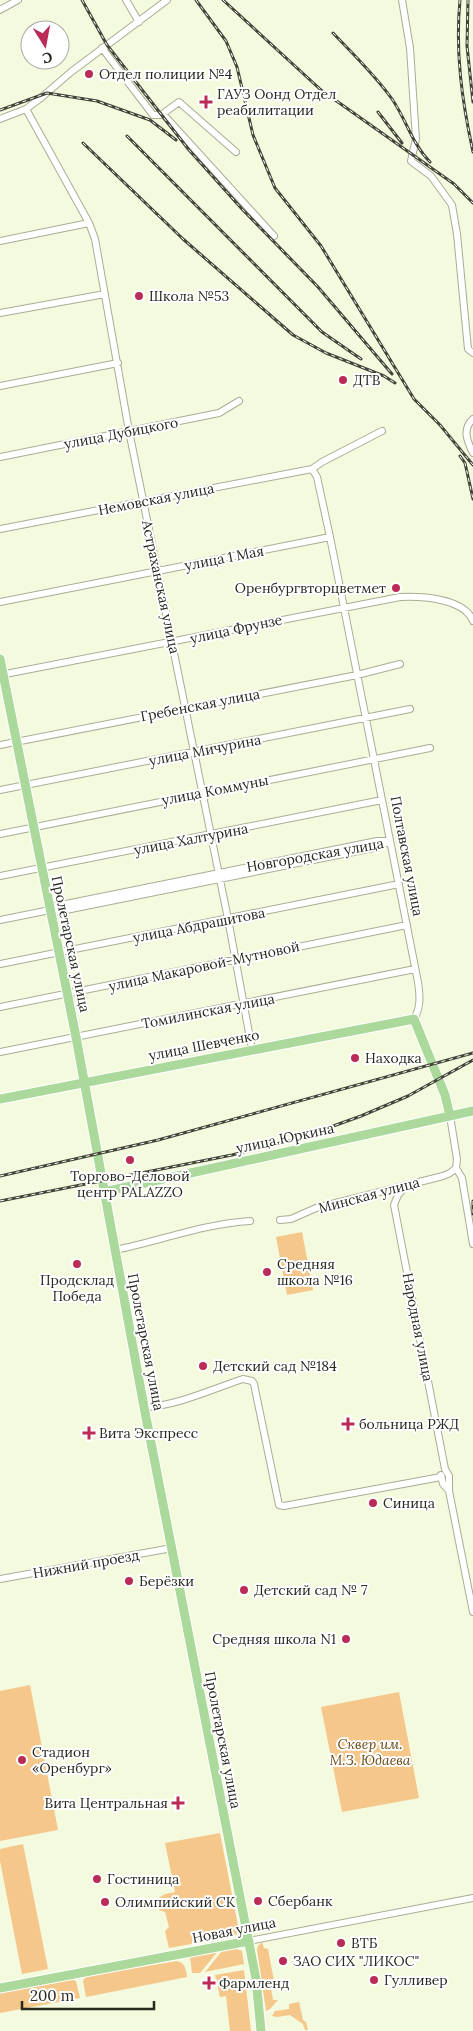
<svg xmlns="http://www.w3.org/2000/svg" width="473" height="2031" viewBox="0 0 473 2031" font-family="Lora,serif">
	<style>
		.green { fill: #f5c78a }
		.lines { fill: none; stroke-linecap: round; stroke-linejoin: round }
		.minor-casing { stroke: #a8ae94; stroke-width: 8 }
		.major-casing { stroke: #fff; stroke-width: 11 }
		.minor { stroke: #fff; stroke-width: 6 }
		.major { stroke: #aad99b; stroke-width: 9 }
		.rail-casing { stroke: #414437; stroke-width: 3 }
		.rail { stroke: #fff; stroke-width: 1; stroke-dasharray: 4; stroke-linecap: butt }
		.poi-dot { fill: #ba2b55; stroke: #fff; stroke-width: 2 }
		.labels { text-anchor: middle; stroke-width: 4; stroke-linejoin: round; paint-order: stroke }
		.poi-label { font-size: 14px; fill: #27291f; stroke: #fff; text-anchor: start }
		.street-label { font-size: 14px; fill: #27291f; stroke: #fff }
		.park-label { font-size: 14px; font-style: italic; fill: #6b4a17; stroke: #fff }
	</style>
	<rect width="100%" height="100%" fill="#f4fade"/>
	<path class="green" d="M302,1232L313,1290L287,1295L276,1237Z
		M30,1685L58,1830L0,1841V1691Z
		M399,1692L419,1798L342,1812L321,1707Z
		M220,1833L239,1931L235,1936L169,1948L165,1931L169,1927L165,1912L159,1910L157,1899L165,1894L175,1892L165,1843Z
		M23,1844L48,1969L22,1974L0,1861V1849Z
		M262,1942L264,1948L268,1949L274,1981L270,1983L273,2000H278L270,2009L266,2011L257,1950L258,1946Z
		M237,1949L242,1951L244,1964L205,1972L222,1951Z
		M219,1950L200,1973H192L190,1957Z
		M177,1961C185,1963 186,1969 187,1977L86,1997L83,1981L86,1976Z
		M244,1970L251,2031H230L226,1996L220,1997L215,1975Z
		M70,1979L76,1981L80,1998L0,2013V1993Z
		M299,2002L303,2020L306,2022L308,2030H305L303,2024L290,2015L277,2017L272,2016L275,2011L289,2009V2004Z"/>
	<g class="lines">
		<g class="minor-casing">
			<path id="minor" d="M126,0L139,22
				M402,0L410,48L416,139L411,161L431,176L452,205L457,234L468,349L473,353
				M0,10L18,0
				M102,48L153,115H161L179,102L236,152
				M26,109L89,223L95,239L129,431L228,919L252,1049
				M163,114L274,236
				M0,119L26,109L42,97L71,72L167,0
				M0,241L89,223
				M0,313L105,294
				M0,386L118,363
				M473,419C462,429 467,441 473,453
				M0,457L219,413L239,401
				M312,469L317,477L330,537L418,982C420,996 421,1007 414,1019
				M312,469L322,462L382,431
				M0,529L312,469
				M0,602L330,537
				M0,675L400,597C421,596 464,598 473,621
				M0,745L357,675L400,664
				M0,790L410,709
				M0,834L430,748
				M0,876L382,800
				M50,910L56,906L377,841H389
				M0,920L50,910L56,912L378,847L390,841
				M0,964L399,884
				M0,1007L407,925
				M0,1052L415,969
				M450,1116L457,1159L456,1168L462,1178L473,1244
				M405,1187L398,1195L394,1205L445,1469L449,1476V1491L473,1612
				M280,1220L291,1219L316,1208L443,1176L450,1173L456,1168
				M115,1250C160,1241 203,1224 250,1221
				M144,1407C177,1406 212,1389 243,1379L252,1381L254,1384L279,1505L284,1506L441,1477
				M441,1475L443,1484L449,1491
				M0,1579L172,1548
				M249,1941L473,1898"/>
		</g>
		<g class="major-casing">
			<path id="major" d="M0,659L76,1037L144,1407L256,1979L261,2031
				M0,1099L414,1019L445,1095L450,1116
				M104,1192L473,1111
				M0,1988L249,1941"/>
		</g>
		<use href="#minor" class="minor"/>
		<use href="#major" class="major"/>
		<g class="rail-casing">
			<path id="rail" d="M82,0L107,45L189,150L242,209L318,287L392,374
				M196,0L226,41L237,67L253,135L275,188L321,246L414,399L440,425L473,465
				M223,0L321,90L454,184L473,203
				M460,0C455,52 462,101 473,152
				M468,0L467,46L473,102
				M333,33C353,54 375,75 392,99C406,119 412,144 430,162
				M0,110L47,93L97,101L150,120L176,140
				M378,112L402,143
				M127,136L322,332L361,359
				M83,143L183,239L293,335L326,353L384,376L395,383
				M460,456L465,463L473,499
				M0,1176L158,1140L473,1053
				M0,1201L232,1155L300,1138L361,1116L408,1096L473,1060
				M473,1201V1214"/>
		</g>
		<use href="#rail" class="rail"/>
	</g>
	<g class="poi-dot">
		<circle cx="89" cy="74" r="5"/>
		<path d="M203.5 94.5h5v5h5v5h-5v5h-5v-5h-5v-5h5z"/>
		<circle cx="139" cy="296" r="5"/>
		<circle cx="343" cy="380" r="5"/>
		<circle cx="396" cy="588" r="5"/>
		<circle cx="355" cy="1058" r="5"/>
		<circle cx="130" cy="1160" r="5"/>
		<circle cx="77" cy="1264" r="5"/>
		<circle cx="267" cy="1272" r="5"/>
		<circle cx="203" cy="1366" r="5"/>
		<path d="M345.5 1416.5h5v5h5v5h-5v5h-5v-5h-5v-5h5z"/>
		<path d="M86.5 1425.5h5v5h5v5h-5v5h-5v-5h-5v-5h5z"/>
		<circle cx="373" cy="1503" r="5"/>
		<circle cx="129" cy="1581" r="5"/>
		<circle cx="244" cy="1590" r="5"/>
		<circle cx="346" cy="1639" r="5"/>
		<circle cx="22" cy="1760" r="5"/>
		<path d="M175.5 1795.5h5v5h5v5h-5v5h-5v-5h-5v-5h5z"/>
		<circle cx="97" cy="1879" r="5"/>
		<circle cx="258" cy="1901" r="5"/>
		<circle cx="105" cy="1902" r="5"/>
		<circle cx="341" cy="1943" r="5"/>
		<circle cx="283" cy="1961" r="5"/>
		<circle cx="374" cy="1980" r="5"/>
		<path d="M206.5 1975.5h5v5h5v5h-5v5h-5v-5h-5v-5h5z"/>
	</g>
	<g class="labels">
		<g class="poi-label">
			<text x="99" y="79">Отдел полиции №4</text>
			<text x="217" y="99">ГАУЗ Оонд Отдел<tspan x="217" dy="16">реабилитации</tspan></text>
			<text x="149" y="301">Школа №53</text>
			<text x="353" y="385">ДТВ</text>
			<text x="386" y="593" text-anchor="end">Оренбургвторцветмет</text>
			<text x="365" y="1063">Находка</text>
			<text x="130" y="1181" text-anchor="middle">Торгово-Деловой<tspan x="130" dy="16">центр PALAZZO</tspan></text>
			<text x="277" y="1269">Средняя<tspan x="277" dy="16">школа №16</tspan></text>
			<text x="77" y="1285" text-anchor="middle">Продсклад<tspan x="77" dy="16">Победа</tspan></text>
			<text x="213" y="1371">Детский сад №184</text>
			<text x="359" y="1429">больница РЖД</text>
			<text x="99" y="1438">Вита Экспресс</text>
			<text x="383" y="1508">Синица</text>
			<text x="139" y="1586">Берёзки</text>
			<text x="254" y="1595">Детский сад № 7</text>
			<text x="336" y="1644" text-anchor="end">Средняя школа N1</text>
			<text x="32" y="1757">Стадион<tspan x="32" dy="16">«Оренбург»</tspan></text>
			<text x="168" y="1808" text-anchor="end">Вита Центральная</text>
			<text x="107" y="1884">Гостиница</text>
			<text x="268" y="1906">Сбербанк</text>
			<text x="115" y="1907">Олимпийский СК</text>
			<text x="351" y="1948">ВТБ</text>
			<text x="293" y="1966">ЗАО СИХ "ЛИКОС"</text>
			<text x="384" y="1985">Гулливер</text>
			<text x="219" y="1988">Фармленд</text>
		</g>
		<g class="street-label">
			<text transform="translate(121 433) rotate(-11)" y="5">улица Дубицкого</text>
			<text transform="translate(156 499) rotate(-11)" y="5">Немовская улица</text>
			<text transform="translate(224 558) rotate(-11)" y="5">улица 1 Мая</text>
			<text transform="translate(161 587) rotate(78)" y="5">Астраханская улица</text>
			<text transform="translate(236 629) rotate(-12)" y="5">улица Фрунзе</text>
			<text transform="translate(200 705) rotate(-11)" y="5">Гребенская улица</text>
			<text transform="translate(205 750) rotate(-11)" y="5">улица Мичурина</text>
			<text transform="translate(215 790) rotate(-11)" y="5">улица Коммуны</text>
			<text transform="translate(191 839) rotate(-11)" y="5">улица Халтурина</text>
			<text transform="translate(315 855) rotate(-10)" y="5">Новгородская улица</text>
			<text transform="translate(407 856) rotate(79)" y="5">Полтавская улица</text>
			<text transform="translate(199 925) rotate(-11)" y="5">улица Абдрашитова</text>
			<text transform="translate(71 944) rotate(78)" y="5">Пролетарская улица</text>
			<text transform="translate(204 966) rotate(-12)" y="5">улица Макаровой-Мутновой</text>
			<text transform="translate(208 1011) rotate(-11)" y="5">Томилинская улица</text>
			<text transform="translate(204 1045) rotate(-11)" y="5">улица Шевченко</text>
			<text transform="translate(285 1138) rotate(-12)" y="5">улица Юркина</text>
			<text transform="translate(369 1195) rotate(-15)" y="5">Минская улица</text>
			<text transform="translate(418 1327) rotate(79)" y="5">Народная улица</text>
			<text transform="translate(146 1342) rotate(79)" y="5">Пролетарская улица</text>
			<text transform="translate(86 1564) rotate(-10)" y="5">Нижний проезд</text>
			<text transform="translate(223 1740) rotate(79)" y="5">Пролетарская улица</text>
			<text transform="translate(234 1930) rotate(-11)" y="5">Новая улица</text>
		</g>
		<g class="park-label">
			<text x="370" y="1749">Сквер им.<tspan x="370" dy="16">М.З. Юдаева</tspan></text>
		</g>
	</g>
	<g transform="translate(45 45) rotate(169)"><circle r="24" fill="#ffffff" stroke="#a9a9a5"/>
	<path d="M0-4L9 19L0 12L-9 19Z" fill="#ba2b55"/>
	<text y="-8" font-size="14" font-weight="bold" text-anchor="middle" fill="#27291f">С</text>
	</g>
	<path d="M22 2001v8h132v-8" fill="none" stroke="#27291f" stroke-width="2.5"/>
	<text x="30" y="2001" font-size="15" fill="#27291f" stroke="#ffffff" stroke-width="4" paint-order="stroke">200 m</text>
</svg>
